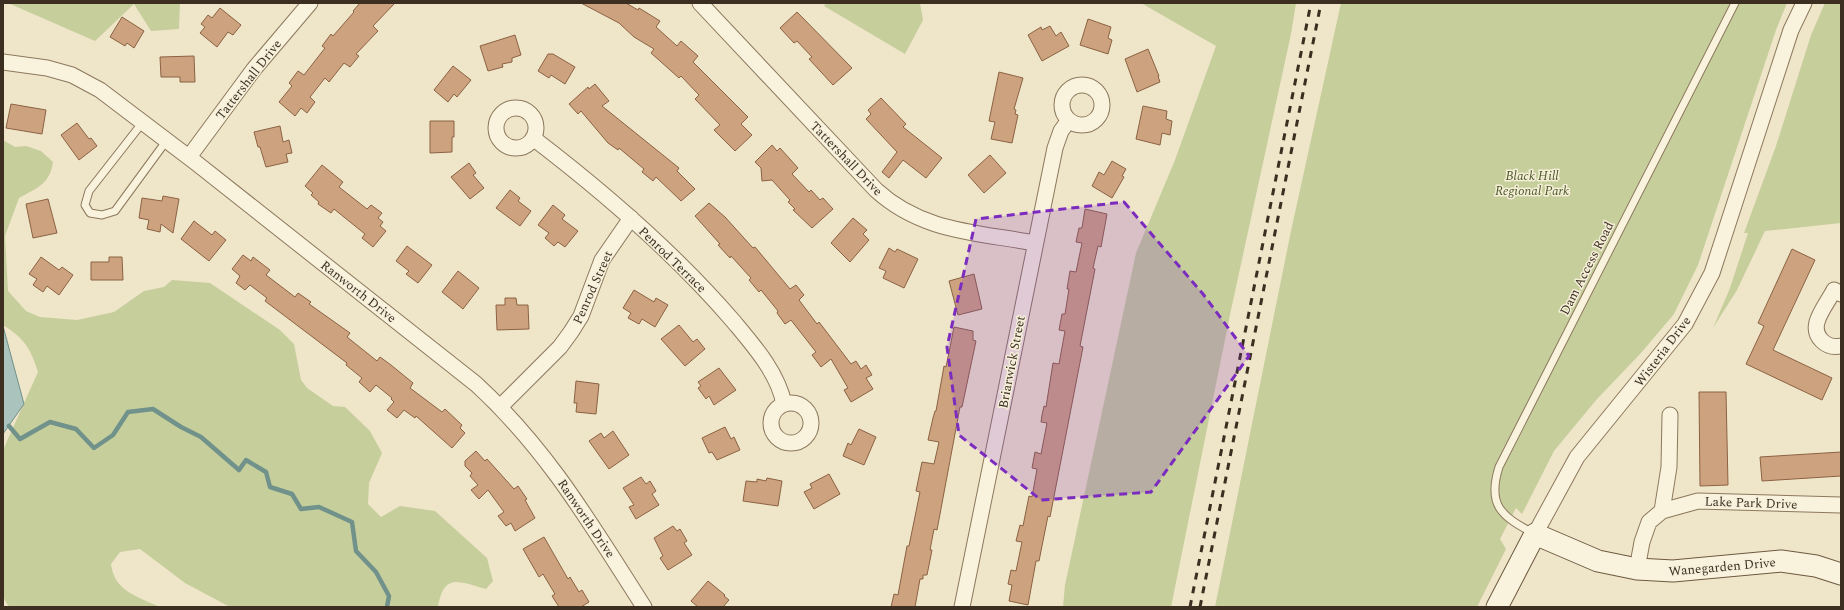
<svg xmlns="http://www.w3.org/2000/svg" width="1844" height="610" viewBox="0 0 1844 610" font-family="Spectral,serif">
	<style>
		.green { fill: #c6ce9c }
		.water { fill: #aac3bd; stroke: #70928b }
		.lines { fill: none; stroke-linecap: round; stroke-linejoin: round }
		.stream { stroke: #70928b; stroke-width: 4.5 }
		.building { fill: #cda37f; stroke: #8b6243 }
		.lane-casing { stroke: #8c785d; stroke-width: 9 }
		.street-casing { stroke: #8c785d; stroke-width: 17 }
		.secondary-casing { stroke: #6e5940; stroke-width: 23 }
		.lane { stroke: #f9f2dd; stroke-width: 7 }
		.street { stroke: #f9f2dd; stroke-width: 15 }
		.secondary { stroke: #f9f2dd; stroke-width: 21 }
		.rail { stroke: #3c2f21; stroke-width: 3; stroke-dasharray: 7 7; stroke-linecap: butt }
		.marked { fill: #7b2cbf; fill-opacity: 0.2; stroke: #7b2cbf; stroke-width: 3; stroke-dasharray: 8 5; stroke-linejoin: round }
		.labels { text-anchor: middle; stroke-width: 3; stroke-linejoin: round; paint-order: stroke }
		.street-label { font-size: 13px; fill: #3c2f21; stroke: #f6efd9 }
		.park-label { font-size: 13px; font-style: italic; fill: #4a5927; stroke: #f6efd9 }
	</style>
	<rect width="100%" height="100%" fill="#efe5c9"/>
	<path class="green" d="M8,3H180L179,29L151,31L134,4L95,41Z
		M826,3H920L923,20L905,54L824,6Z
		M1141,3H1296L1291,34L1231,310L1171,607H1063L1065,585L1136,253L1175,160L1216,46Z
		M1341,3H1787L1776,30L1698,265L1674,314L1641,353L1597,399L1554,451L1522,514L1516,508L1500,539L1506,549L1477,607H1215L1291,231Z
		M1825,3H1841V223L1765,231L1737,290L1713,328L1730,288L1748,233H1744L1776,146L1811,35Z
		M3,140L15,147L26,146L41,151L53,162C50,184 37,188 19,198L5,236L8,291L26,311L40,317L77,320L114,312L144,291L164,287L172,280L210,283L280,330L294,344L301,380L307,388L333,406L345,407L370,431L382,453L369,483L368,504L381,517L400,506L435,511L487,558L493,581L486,589C459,582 444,572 438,607H230L185,583L140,549L120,552L111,564C114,591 138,597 160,607H9L3,597V450L38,372C31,349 24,338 3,325Z"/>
	<path class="water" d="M3,326L24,404L3,434Z"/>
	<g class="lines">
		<path class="stream" d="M9,426L20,439L50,422L76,429L94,448L113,435L128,412L153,409L181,427L201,437L239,470L246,460L266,472L270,487L292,494L301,509L319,507L352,522L356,551L376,572L389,596L387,607"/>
	</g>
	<path class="building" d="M360,3H395L373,26L378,31L356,54L359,56L350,67L344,63L329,82L325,78L310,97L315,102L307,113L301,108L295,116L279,102L292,86L289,83L298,71L304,75L325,48L322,46L331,34L333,36L354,12L353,11Z
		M581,3H626L638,10L639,8L660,21L656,27L677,46L681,41L698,56L693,62L748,117L741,124L752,135L735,151L714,130L720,125L695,99L699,95L681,76L679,78L651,53L654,49L634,37L619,23Z
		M220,8L241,25L233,35L228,32L217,47L200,33L205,27L201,24L208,15L212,18Z
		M797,12L852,68L833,85L809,59L812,57L797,41L794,43L780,28Z
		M122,17L144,31L134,48L127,43L125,46L110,37Z
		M1088,19L1111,27L1108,38L1112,40L1108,54L1080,45Z
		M1050,26L1056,36L1061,32L1069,46L1042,61L1028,35L1041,27L1042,30Z
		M515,35L521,55L512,58V62L502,64L503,67L488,71L480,46Z
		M1148,49L1159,76H1158L1160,82L1137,92L1125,59Z
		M548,54H553L575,67L565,84L551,75L549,78L538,71Z
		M194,56L195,82H180V77H161L160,57Z
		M453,66L471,80L457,97L454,94L448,102L434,90Z
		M999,72L1023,78L1014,109L1016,110L1015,114L1018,115L1012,143L991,139L995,122L989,121Z
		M595,84L609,101L602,106L679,168L677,171L695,189L681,201L656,177L653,181L642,172L644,169L619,148L618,150L608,143L581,111L578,114L569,104L588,87L589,89Z
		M881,98L906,124L903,127L942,158L926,178L903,160L889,178L882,172L897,152L866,119L871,114L868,110Z
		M11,104L46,110L42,134L6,128Z
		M1143,106L1167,111L1166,119L1172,121L1170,135L1162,133L1160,145L1136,139Z
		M430,121H454V137H452V152L430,153Z
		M77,123L89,139L91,138L97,146L79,160L61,135Z
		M280,126L283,142L289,140L292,153L286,154L288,162L266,167L260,147H258L254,132Z
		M772,145L777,151L780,148L798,168L792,174L809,192L811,190L820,200L823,198L833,209L812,228L793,210L795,209L788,202L790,200L772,180L762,181L761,168L755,162Z
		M990,155L1006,173L984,193L968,175Z
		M1112,161L1126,169L1122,176L1124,177L1112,198L1092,186L1099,172L1104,175Z
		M469,163L476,173L473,175L484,188L470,199L451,177Z
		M322,165L343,182L339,187L367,209L371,205L382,213L378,218L383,222L380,226L386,231L373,247L362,238L365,234L334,209L331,213L318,204L319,202L311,195L313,193L305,186Z
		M510,190L520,198L518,201L531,211L520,226L496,208Z
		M163,196L179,199L173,233L161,224L160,232L147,229L149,220L139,218L142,198L162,201Z
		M48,199L57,233L33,238L26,204Z
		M709,203L725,217L753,248L755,247L790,289L796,285L804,295L799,300L817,324L819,322L851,364L856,361L861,369L866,365L872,375L866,378L873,389L851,402L844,390L848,388L831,359L821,367L812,355L816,352L791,320L785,324L777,313L778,311L761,290L759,292L749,280L751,278L731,256L730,258L718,245L720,244L695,216Z
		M553,205L565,215L562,219L578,231L565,247L558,242L554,246L545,238L549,233L538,225Z
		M1085,209L1107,214L1101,247L1098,246L1093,268L1095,269L1080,346L1083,347L1050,517L1048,516L1039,561H1036L1028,605L1009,601L1012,585L1008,584L1011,570L1016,571L1022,542L1016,541L1020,525L1023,526L1029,496L1032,497L1037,469L1032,468L1035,452L1041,454L1047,423L1041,422L1042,415L1044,406L1046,407L1053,363L1059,364L1065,331L1059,330L1062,314H1065L1069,289H1067L1070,271L1076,272L1082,243L1076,242L1079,228H1082Z
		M853,218L867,230L863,234L869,240L850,262L831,243Z
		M194,221L212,235L215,231L226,240L209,261L181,239Z
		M407,246L432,265L418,283L406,274L409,271L396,261Z
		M889,248L895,252L897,249L918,259L904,288L883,278L886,271L879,268Z
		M1792,249L1815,260L1773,350L1832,378L1822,400L1746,364L1764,326L1758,323Z
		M243,255L251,261L253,257L270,270L266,275L295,297L298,293L311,302L309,304L350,333L347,337L377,361L380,357L391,365L413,383L410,388L442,412L445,409L462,425L460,428L465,433L452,448L416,416L415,418L404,410L397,418L387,410L394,402L391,399L392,398L376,385L370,392L359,382L362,378L346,365L347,363L265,301L267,298L250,285L245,290L236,283L240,276L232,269Z
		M41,257L59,270L62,267L73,275L59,295L47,286L43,292L33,285L37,279L29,274Z
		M109,257H122L123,280H91V262H109Z
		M458,271L479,288L463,309L442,292Z
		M974,274L982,309L958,315L949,281Z
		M634,290L654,302L656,298L668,305L655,327L642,319L639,324L628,318L631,313L623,308Z
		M505,298H516L517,305H528L529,329L497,330L496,305H505Z
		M679,325L693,342L697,339L705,349L685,366L661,339Z
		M954,327L973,331V340L976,341L962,407H960L937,530L934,529L930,550H932L927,575H923V579H920L915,607H891L894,594L898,595L907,546H909L920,492L916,491L922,462L934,464L939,442L928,440L933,418L935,411H936L944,366L946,367Z
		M719,368L736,390L714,405L709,396L706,399L698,388L701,386L698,382Z
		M576,381L599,384L596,414L576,412L577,403H574Z
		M1699,392H1726L1728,485L1700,486Z
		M725,427L731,439L734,437L740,450L717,460L712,452L709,453L702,438Z
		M859,429L876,437L864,465L843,456L848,443L851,445Z
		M613,431L629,455L609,469L589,441L601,433L604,438Z
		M476,451L485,461L487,459L514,489L518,486L527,499L525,500L535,518L515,531L511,523L506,526L498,516L504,512L488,490L479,499L471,490L478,485L470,476L472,473L465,466V461Z
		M1841,452V476L1762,481L1760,457Z
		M829,474L840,494L814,509L804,492L812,488L810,484Z
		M641,477L646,484L650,481L656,491L652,494L659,505L636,519L629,507L634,505L623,488Z
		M767,478L782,481L778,506L743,501L746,481L757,482V479L766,481Z
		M673,526L677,531L680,529L687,541L684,543L692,555L668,570L660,558L663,556L654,538Z
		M544,537L568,579L570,577L579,592L582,590L589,602L581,607H559L552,596L555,594L543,574L539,577L523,549Z
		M708,581L725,595L724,596L729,600L723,607H698L691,601Z"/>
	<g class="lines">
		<g class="lane-casing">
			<path id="lane" d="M143,122L89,191L85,205L90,213L102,215L115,211L167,140
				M1533,533C1501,516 1487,505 1499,467L1735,3"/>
		</g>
		<g class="street-casing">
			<path id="street" d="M700,3L876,190C922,232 976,232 1034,243
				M3,62L47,68L72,75L100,90L195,162L476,384C548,450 592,526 644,607
				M1062 105a20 20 0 1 1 40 0a20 20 0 1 1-40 0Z
				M496 128a20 20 0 1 1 40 0a20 20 0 1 1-40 0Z
				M533,138C605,193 674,252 734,322C754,346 778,373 784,404
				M189,157L254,69L310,3
				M1841,294L1834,290C1829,300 1820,311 1817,322C1813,337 1826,349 1841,346
				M771 423a20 20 0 1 1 40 0a20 20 0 1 1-40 0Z
				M501,406L560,347L571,332L581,316L602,260L631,218
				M1662,511L1669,467L1670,415
				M1535,534L1577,457L1685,324L1712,273L1791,30L1804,3
				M1637,569L1642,542L1649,522L1662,511L1698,501L1841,505
				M962,607L1055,148L1061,131L1069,120"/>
		</g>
		<g class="secondary-casing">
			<path id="secondary" d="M1497,607L1535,534L1598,561L1637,569L1673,571L1781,561L1816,566L1841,574"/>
		</g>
		<use href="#lane" class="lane"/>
		<use href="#street" class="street"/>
		<use href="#secondary" class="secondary"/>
		<path class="rail" d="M1190,607L1311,3
			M1200,607L1321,3"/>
	</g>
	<path class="marked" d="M1124,202L1203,294L1249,356L1151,492L1041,500L959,435L947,347L976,219Z"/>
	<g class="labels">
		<g class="street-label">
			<text transform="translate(248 79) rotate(-52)" y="5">Tattershall Drive</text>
			<text transform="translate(847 158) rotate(46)" y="5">Tattershall Drive</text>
			<text transform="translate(673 259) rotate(44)" y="5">Penrod Terrace</text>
			<text transform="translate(1586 268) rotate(-63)" y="5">Dam Access Road</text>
			<text transform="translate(592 287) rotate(-66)" y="5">Penrod Street</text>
			<text transform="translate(359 291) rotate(38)" y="5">Ranworth Drive</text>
			<text transform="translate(1662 351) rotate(-53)" y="5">Wisteria Drive</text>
			<text transform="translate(1011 362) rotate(-79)" y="5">Briarwick Street</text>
			<text transform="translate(1751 502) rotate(2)" y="5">Lake Park Drive</text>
			<text transform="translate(587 518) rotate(56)" y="5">Ranworth Drive</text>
			<text transform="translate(1722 566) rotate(-5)" y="5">Wanegarden Drive</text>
		</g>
		<g class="park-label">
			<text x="1532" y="180">Black Hill<tspan x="1532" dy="15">Regional Park</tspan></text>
		</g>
	</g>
	<rect width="1844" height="610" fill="none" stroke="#3c2f21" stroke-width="8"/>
</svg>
